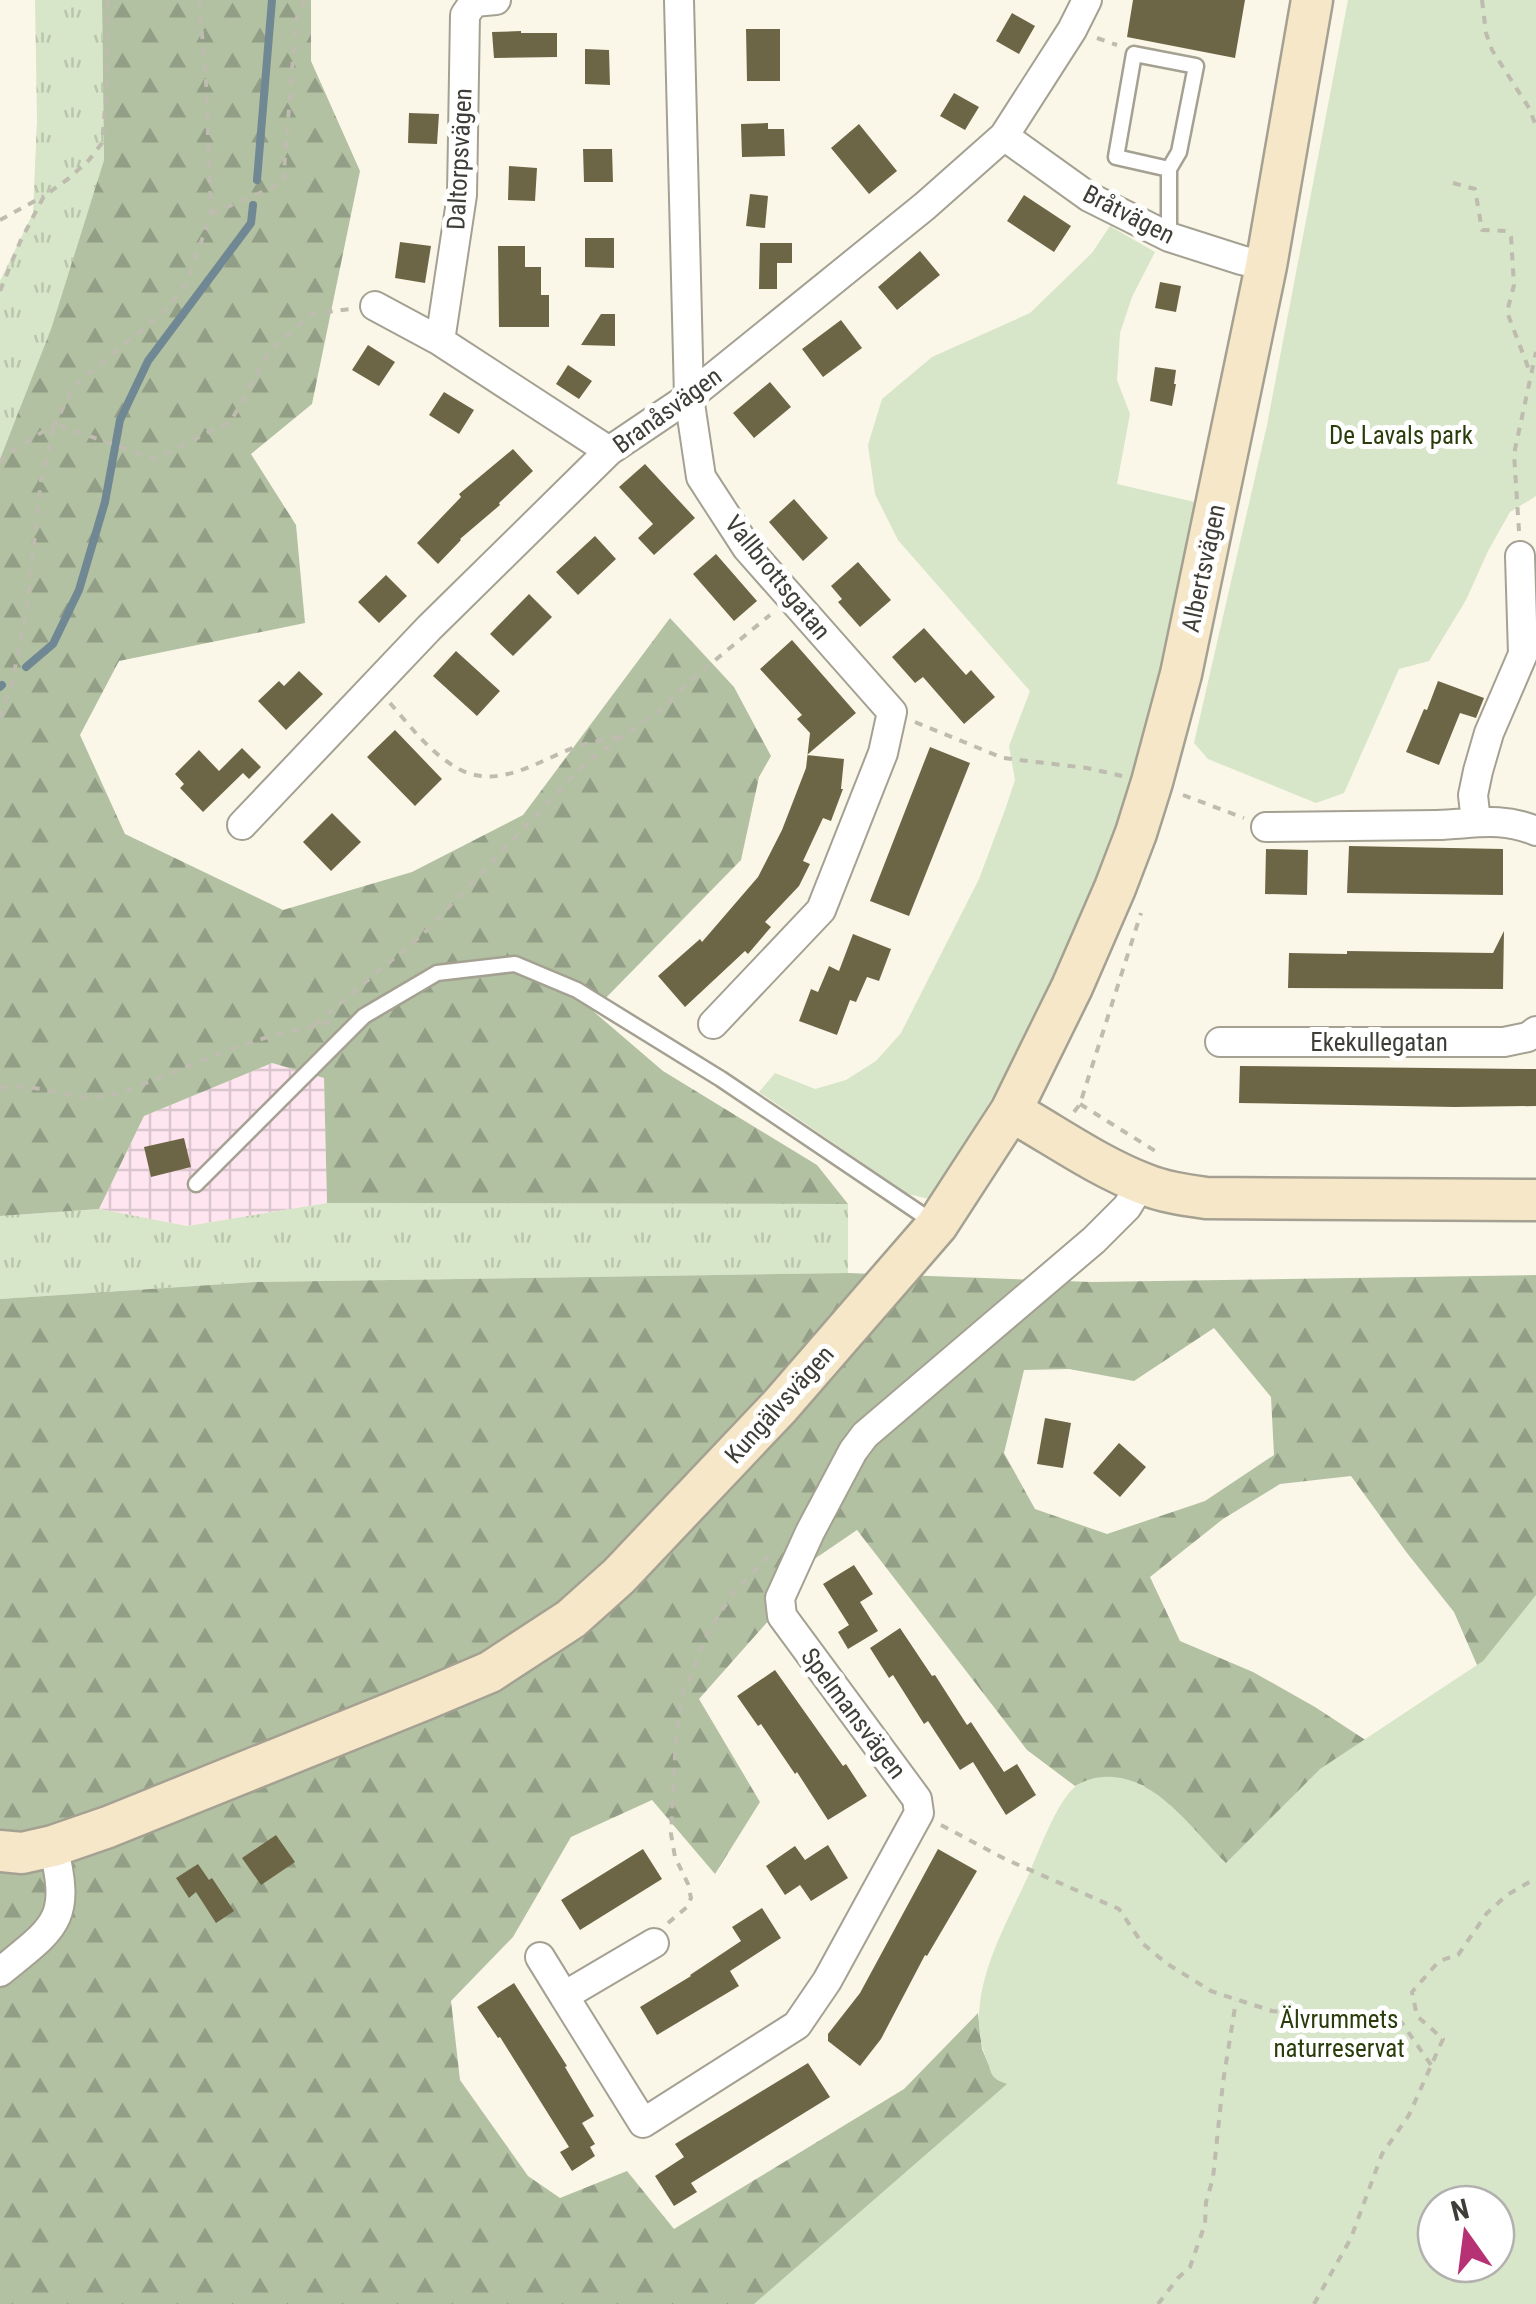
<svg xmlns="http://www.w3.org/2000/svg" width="1536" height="2304" viewBox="0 0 1536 2304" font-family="'Roboto Condensed',sans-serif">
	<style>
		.industrial { fill: url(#industrial-grid) }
		.grass { fill: url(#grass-tufts) }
		.forest { fill: url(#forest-firs); fill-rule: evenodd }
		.park { fill: #d7e5c8; fill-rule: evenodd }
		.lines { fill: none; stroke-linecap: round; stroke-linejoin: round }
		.stream { stroke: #708893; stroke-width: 8 }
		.building { fill: #6d6646 }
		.lane-casing { stroke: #a4a192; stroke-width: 19 }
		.street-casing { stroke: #a4a192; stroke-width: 32 }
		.secondary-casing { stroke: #a4a192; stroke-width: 45 }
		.path { stroke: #bebbaf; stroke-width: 4; stroke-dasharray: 8 8; stroke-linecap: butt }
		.lane { stroke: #fff; stroke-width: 14 }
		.street { stroke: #fff; stroke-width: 28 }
		.secondary { stroke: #f5e7c8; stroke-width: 40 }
		.labels { text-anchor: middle; stroke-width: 10; stroke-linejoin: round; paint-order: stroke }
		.street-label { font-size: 25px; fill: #3e3d37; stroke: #fff }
		.park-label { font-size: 25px; fill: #293c0a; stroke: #fff }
	</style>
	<defs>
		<pattern id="industrial-grid" width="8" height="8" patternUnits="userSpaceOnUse" patternTransform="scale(2.5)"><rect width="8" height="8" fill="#fee5ef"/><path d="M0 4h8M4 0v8" fill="none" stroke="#dbc5ce"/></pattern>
		<pattern id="grass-tufts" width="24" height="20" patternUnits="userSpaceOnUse" patternTransform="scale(2.5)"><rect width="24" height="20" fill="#d7e5c8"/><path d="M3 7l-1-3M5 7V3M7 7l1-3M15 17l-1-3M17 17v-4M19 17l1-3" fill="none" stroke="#bac5ac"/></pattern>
		<pattern id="forest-firs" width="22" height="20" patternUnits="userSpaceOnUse" patternTransform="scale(2.5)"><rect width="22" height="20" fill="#b2c1a2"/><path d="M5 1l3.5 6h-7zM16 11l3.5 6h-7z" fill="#929e85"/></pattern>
	</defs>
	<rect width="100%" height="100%" fill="#fbf7e8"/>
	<path class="industrial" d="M272,1063L324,1078L327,1203L187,1226L99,1209L144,1116Z"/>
	<path class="grass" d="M35,0H102L104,160L51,329L0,459V281L33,213L37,120Z
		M327,1203L848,1204V1273L255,1282L0,1299V1216L99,1209L187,1226Z"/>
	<path class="forest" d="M102,0H311V61L360,171L312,404L251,454L296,525L305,623L119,661L80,735L125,834L283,910L412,872L523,815L670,618L734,687L771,756L759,777L741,860L593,1011L663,1071L817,1165L848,1204L327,1203L324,1078L272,1063L144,1116L99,1209L0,1216V459L51,329L104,160Z
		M848,1273L1092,1282L1536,1275V2304H0V1299L255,1282ZM1214,1328L1271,1397L1274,1455L1205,1501L1107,1534L1035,1509L1004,1453L1024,1370L1069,1369L1134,1381ZM1351,1476L1407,1553L1454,1612L1494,1704L1393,1758L1315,1707L1253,1672L1180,1641L1150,1577L1223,1519L1280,1484ZM857,1530L1027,1750L1075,1786C1104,1773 1115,1777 1145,1786L994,2077L982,2049L978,2013L904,2089L674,2229L627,2171L560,2198L528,2176L460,2080L451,2001L513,1937L571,1837L652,1800L715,1874L760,1802L699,1699L793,1593L810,1562ZM1436,2204H1496V2264H1436Z"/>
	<path class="park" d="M1348,0H1536V496L1510,512L1488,551L1466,600L1429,661L1399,669L1344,793L1316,803L1208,759L1194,743L1267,425Z
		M1110,226L1155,252L1132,297L1120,333L1117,380L1130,414L1117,484L1199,503L1134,803L1048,1001L991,1100L929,1199L908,1194L759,1092L775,1073L815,1089L846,1080L876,1061L901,1033L979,879L1005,810L1015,780L1009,746L1030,691L898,540L875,494L868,445L882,399L932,357L1030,313L1092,253Z
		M1536,1595V2304H754L1007,2084C1003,2082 997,2081 994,2077C990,2073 990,2068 988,2063C960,2000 1004,1930 1029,1874C1038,1853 1058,1799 1076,1786C1085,1779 1101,1776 1113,1777C1160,1780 1195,1833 1226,1863L1320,1769L1483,1661ZM1436,2204H1496V2264H1436Z"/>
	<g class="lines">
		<path class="stream" d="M257,180L272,0
			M26,667L53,644L79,590L105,502L120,420L148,361L251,223L253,205
			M0,687L2,685"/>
	</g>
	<path class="building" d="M1133,0H1245L1235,58L1127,37Z
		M1012,13L1035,26L1019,54L996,41Z
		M746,29H780V81H747Z
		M521,31V33H557V57L494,58L492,32Z
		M585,49L609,50L610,85L585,84Z
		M954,93L979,107L965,130L940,116Z
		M409,113L439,114L437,144L408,143Z
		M768,123V129H784L785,156L742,157L741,124Z
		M859,124L897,171L869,194L831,148Z
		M583,149H612L613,182H584Z
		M509,166L537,168L535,201L508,200Z
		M750,194L768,196L765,228L746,226Z
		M1024,195L1071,226L1054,252L1007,221Z
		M585,238H614V268L585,267Z
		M400,242L431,246L425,283L395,278Z
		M760,243H792V263H777V289H759Z
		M498,246H525V267H541V295H549V327H499Z
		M920,251L940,275L897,310L878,287Z
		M1160,282L1181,286L1176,312L1155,308Z
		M601,314H615V346L581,345Z
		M841,320L862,348L823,377L802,349Z
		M368,345L395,362L379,386L352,370Z
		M568,365L592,381L579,399L556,384Z
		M1155,367L1176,370L1174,384H1176L1172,406L1150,401Z
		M770,382L791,407L754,438L733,413Z
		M444,392L474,410L459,434L429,415Z
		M513,449L533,471L499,503L500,505L460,539L461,540L438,564L417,543L461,497L459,494Z
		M645,464L695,518L654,555L638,538L653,524L619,487Z
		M794,499L828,538L803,561L769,522Z
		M595,536L616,559L578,595L556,572Z
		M716,554L757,601L734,621L693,574Z
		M858,562L891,600L860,627L838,602L842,599L831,586Z
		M386,575L407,596L379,623L358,602Z
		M529,594L552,617L513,656L490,634Z
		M924,628L966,675L971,670L995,697L964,724L923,677L915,683L892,657Z
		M792,640L856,713L807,755L844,759L841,789H843L831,821L823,818L803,861L810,864L799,886L765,922L771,927L748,954L745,951L685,1007L658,976L700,939L702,942L758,877L782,830L806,768L810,733L797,719L802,715L760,669Z
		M456,651L500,691L477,716L433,676Z
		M299,671L323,694L286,730L258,701L279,681L284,686Z
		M1438,681L1484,698L1476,718L1460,713L1439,765L1406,752L1424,709L1427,710Z
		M395,730L442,779L415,806L367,757Z
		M930,747L970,763L909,916L870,901Z
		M242,748L261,767L249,779L243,773L203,812L180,788L184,784L175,774L199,750L219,771Z
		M332,813L361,842L331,871L303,842Z
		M1349,846L1503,849V895L1347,893Z
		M1266,849L1308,850L1307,895L1265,894Z
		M1504,931L1503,989L1288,988L1289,953L1347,954V951L1493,953Z
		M853,934L891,949L879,981L867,977L856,1002L850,1000L837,1035L799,1021L811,989L818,992L829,966L839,971Z
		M1240,1066L1536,1069V1106L1454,1107L1239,1103Z
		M184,1138L191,1167L151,1177L144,1147Z
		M1045,1418L1071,1423L1063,1468L1037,1464Z
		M1119,1443L1146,1467L1120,1497L1093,1473Z
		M854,1565L873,1594L860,1602L878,1631L848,1649L838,1632L849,1625L823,1584Z
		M900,1628L932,1676L935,1675L967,1725L971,1722L1004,1772L1017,1764L1036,1795L1006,1815L973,1762L960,1770L928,1721L924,1724L893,1675L889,1678L870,1648Z
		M775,1670L843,1766L846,1764L867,1796L828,1820L797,1772L795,1774L761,1724L758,1726L737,1696Z
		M276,1835L295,1862L261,1885L242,1858Z
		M828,1845L848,1878L811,1901L800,1885L785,1895L766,1866L795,1846L805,1860Z
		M643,1849L662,1879L580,1930L561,1900Z
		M938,1849L977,1871L927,1956L925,1955L881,2039L860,2066L828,2041V2034L860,1993Z
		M198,1864L209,1880L212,1878L234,1911L216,1923L196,1892L189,1898L176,1878Z
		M762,1908L781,1938L730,1971L739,1986L657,2035L640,2007L691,1976L690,1975L741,1941L732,1927Z
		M514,1983L567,2066L565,2067L594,2116L582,2123L595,2144L590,2147L595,2156L572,2171L560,2152L569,2147L500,2037L498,2038L477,2007Z
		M808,2063L830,2097L691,2183L697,2192L674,2206L655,2176L684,2157L675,2144Z"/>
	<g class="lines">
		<g class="lane-casing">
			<path id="lane" d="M1169,236V169L1116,157L1134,54L1196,66L1179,152L1169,169
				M196,1184L364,1016L437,973L515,964L577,990L721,1079L936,1224"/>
		</g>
		<g class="street-casing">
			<path id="street" d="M679,0L689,397L701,477L747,548L892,712L883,753L821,910L713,1024
				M1004,136L1089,197L1169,237L1241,260L1266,266
				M375,306L440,341L609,451
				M440,341L462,195L465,15L474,2L496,0
				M1476,822L1473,795L1478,771L1489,733L1523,654L1520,556
				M242,825L429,628L609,451L689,397L925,206L1004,136L1072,30L1087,0
				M1266,827C1323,826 1380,826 1437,825C1473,824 1501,816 1536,831
				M1220,1042H1504L1528,1037L1536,1031
				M654,1943L564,1996L643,2123L797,2025L827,1981L919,1813L917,1799L782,1616L780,1598L810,1532L853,1451L865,1435L1094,1240L1127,1207L1141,1184
				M540,1957L564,1996
				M0,1972C55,1927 72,1921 53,1846"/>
		</g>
		<g class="secondary-casing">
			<path id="secondary" d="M1011,1111C1054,1135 1097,1166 1144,1184C1163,1192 1185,1195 1206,1198L1536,1200
				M0,1851L22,1853L53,1846L108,1827L426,1699L490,1672L571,1619L619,1576L780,1406L937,1225L1011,1111L1072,987L1115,888L1136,833L1152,782L1181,674L1266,266L1312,0"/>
		</g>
		<path class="path" d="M1482,0L1486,33L1492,50L1529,108L1536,126
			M1097,38L1117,45
			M1453,183L1475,189L1482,230L1507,231L1511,237L1514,285L1507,312L1531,375
			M211,214L283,183L296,20L305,0
			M0,220L44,196
			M0,291L20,242L44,196L68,179L89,160L102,143L107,86L108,0
			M0,463L6,455L55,424L74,386L165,311L187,282L211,214L206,80L199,0
			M1519,531L1514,454L1536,352
			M390,703C411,727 433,757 463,771C500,788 539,761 573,748C589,742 608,739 625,735
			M0,718L13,679L27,607L41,480L55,424L155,459L231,421L270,350L312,314L351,309
			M915,722L1003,758L1087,768L1122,776
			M1183,795L1244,818
			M314,1025L423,934L587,762L662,709L691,680L770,615
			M0,1088L9,1086L34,1088L90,1098L121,1093L228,1050L271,1036L331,1022
			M1080,1104L1160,1154
			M1074,1112L1080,1104L1141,913
			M941,1825L1005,1859L1119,1909L1142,1943L1166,1963L1211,1991L1272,2011L1402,2023L1431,2065
			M668,1923L687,1907L691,1898L688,1884L675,1857L671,1834L676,1738L683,1693L710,1628L735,1591L771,1554
			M1158,2304L1178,2278L1190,2267L1205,2224L1206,2202L1213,2178L1223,2082L1236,2001
			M1314,2304L1351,2238L1382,2154L1409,2115L1443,2039L1417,2016L1412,1992L1439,1961L1458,1955L1487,1913L1507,1895L1531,1881L1536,1882"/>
		<use href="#lane" class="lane"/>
		<use href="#street" class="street"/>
		<use href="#secondary" class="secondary"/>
	</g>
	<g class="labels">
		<g class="street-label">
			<text transform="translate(459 159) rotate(-87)" y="9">Daltorpsvägen</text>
			<text transform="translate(1129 214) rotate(27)" y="9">Bråtvägen</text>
			<text transform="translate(667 410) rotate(-36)" y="9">Branåsvägen</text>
			<text transform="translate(1203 568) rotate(-78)" y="9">Albertsvägen</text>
			<text transform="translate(778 577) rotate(51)" y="9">Vallbrottsgatan</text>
			<text x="1379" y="1051">Ekekullegatan</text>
			<text transform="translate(779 1404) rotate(-48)" y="9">Kungälvsvägen</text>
			<text transform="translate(854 1713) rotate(53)" y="9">Spelmansvägen</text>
		</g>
		<g class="park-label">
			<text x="1401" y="444">De Lavals park</text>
			<text x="1339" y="2028">Älvrummets<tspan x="1339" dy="29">naturreservat</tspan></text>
		</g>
	</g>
	<g transform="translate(1466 2234) rotate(346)"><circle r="48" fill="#ffffff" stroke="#b2b1af" stroke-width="2.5"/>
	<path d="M0-8L18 38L0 25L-18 38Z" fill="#b73175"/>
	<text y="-15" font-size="28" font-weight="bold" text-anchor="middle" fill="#3e3d37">N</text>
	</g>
</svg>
